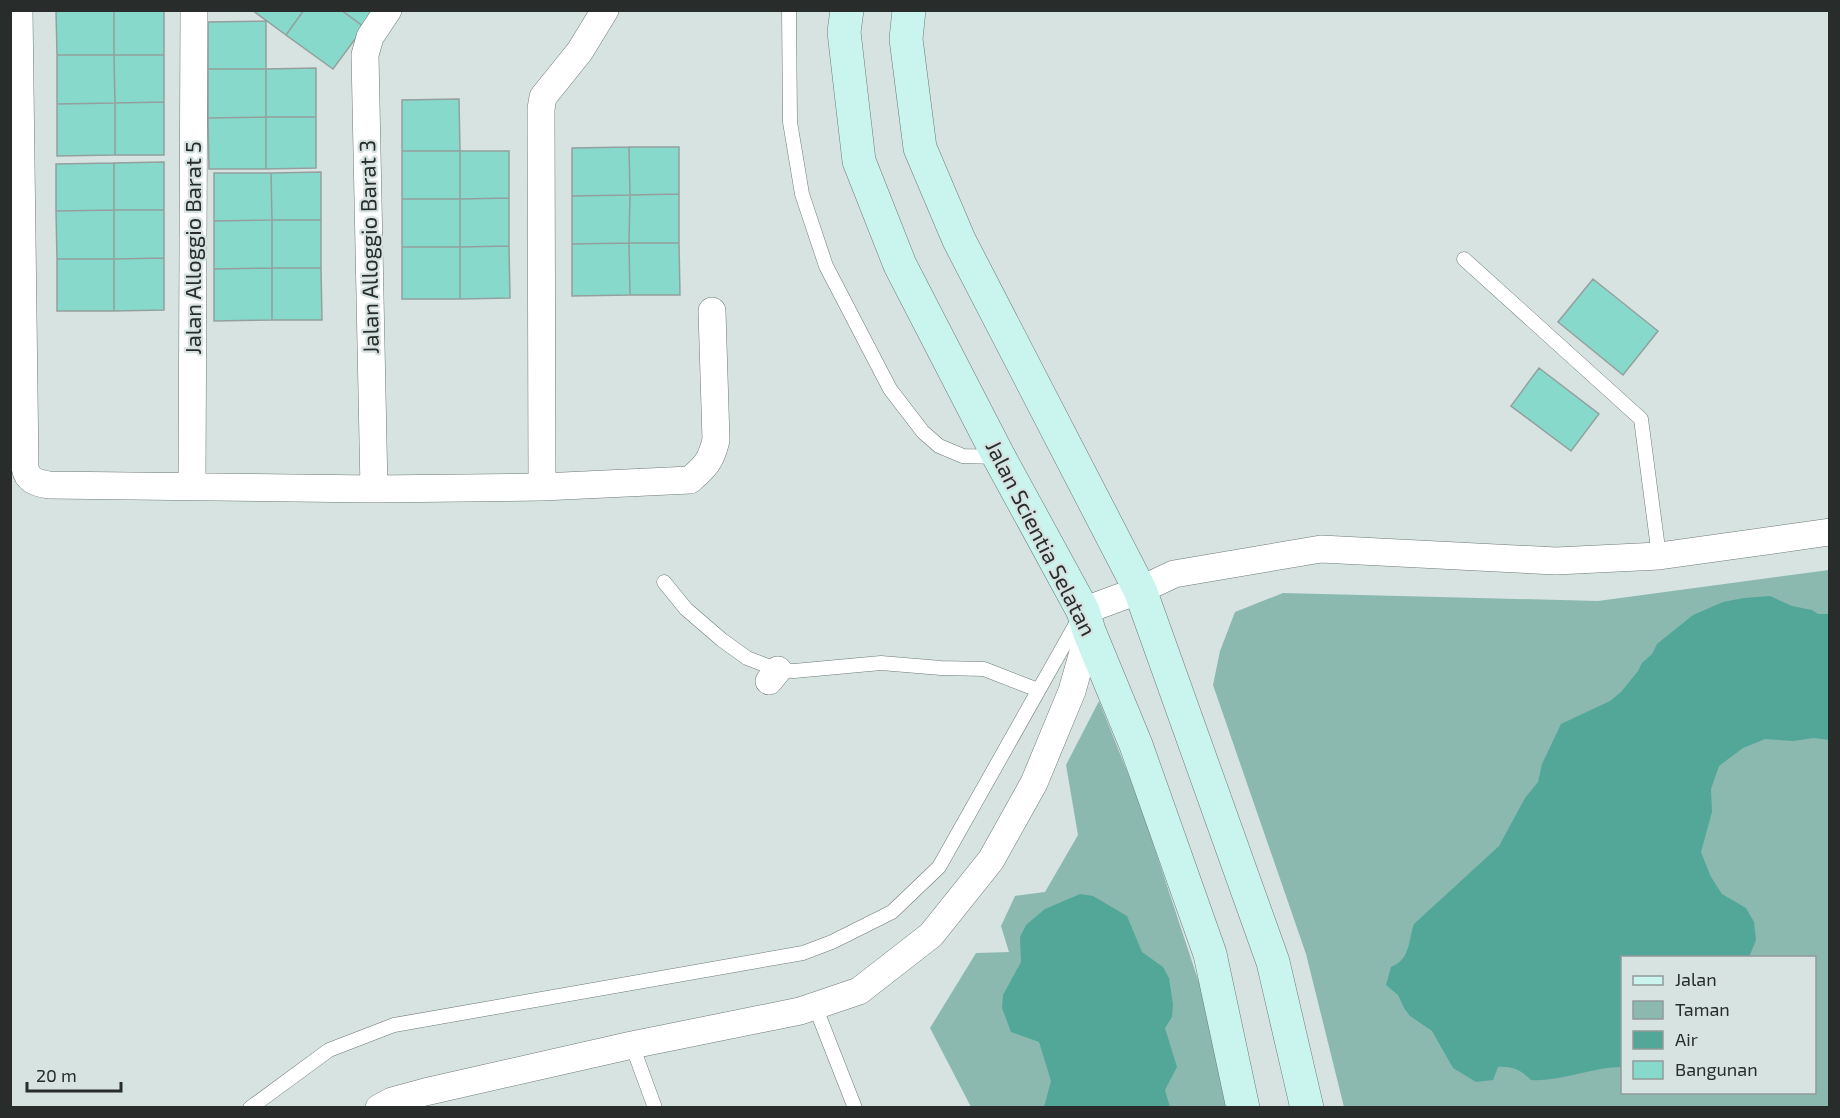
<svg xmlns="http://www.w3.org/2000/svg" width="1840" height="1118" viewBox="0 0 1840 1118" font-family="'Exo 2',sans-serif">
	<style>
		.green { fill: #8bb9b0; fill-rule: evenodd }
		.water { fill: #53a799 }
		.building { fill: #86d9cb; stroke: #94a09d; stroke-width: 1.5 }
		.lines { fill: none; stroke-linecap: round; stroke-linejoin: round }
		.lane-casing { stroke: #6e7a77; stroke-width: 15 }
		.street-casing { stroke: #6e7a77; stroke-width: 28 }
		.secondary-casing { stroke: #6e7a77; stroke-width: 34 }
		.lane { stroke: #fff; stroke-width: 14 }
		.street { stroke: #fff; stroke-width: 27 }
		.secondary { stroke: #c9f5ee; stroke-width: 33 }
		.labels { text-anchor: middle; stroke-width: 4.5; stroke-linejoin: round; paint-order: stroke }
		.street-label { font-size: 22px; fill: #282d2c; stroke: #d6e3e1 }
	</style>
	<rect width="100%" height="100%" fill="#d6e3e1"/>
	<path class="green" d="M1829,570V1107H1344L1306,954L1213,685L1220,651L1235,612L1283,593L1598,601ZM1622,958H1814V1092H1622Z
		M1099,701L1139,801L1208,1010L1229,1107H971L930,1028L976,953L1009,952L1001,926L1015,896L1045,892L1078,835L1066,765Z"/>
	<path class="water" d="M1770,596L1792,606L1812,610L1818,614H1829V740L1814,738L1793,741L1765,739L1743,748L1719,766L1711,789L1712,812L1701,852L1711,877L1722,894L1746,908L1754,922L1756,940L1749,957L1622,958V1067C1591,1067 1562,1082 1531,1080C1521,1070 1512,1066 1498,1067L1493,1080L1476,1082L1453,1068L1432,1031L1410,1016L1404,1008L1398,995L1386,985L1391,967C1411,959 1408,940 1414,924L1499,846L1525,798L1538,782L1542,764L1561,724L1610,701L1621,692L1638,671L1642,663L1652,654L1657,644L1693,615L1723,602L1744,598Z
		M1080,894L1093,896L1127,916L1142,952L1163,967L1169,978L1173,1004L1172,1017L1165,1028L1177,1067L1165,1090L1170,1107H1044L1051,1081L1039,1042L1011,1032L1002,1008L1003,995L1021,962L1020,937L1026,925L1045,909Z"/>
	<path class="building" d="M56,10H114V55H57Z
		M114,10H164V55H114Z
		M252,10H304L286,35Z
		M304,10H341L364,27L333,69L286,35Z
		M341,10H376L364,27Z
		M266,21V69H208V22Z
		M57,55H114L115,103L57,104Z
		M114,55H164V102L115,103Z
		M316,68V117H266V69Z
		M208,69H266V117L208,118Z
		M459,99L460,151H402V100Z
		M164,102V155H115V103Z
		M115,103V155L57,156V104Z
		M266,117H316V168L266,169Z
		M266,117V169H209L208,118Z
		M629,147H679V194L630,195Z
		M629,147L630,195L572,196V148Z
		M402,151H460V199H402Z
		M460,151H509V198L460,199Z
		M164,162V210H114V163Z
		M114,163V210L56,211V164Z
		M321,172V220H272L271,173Z
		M214,173H271L272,220L214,221Z
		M679,194V243H629L630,195Z
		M630,195L629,243L572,244V196Z
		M509,198V246L460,247V199Z
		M402,199H460V247H402Z
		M114,210H164V258L114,259Z
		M114,210V259H57L56,211Z
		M272,220V268L214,269V221Z
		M272,220H321V268H272Z
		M629,243H679L680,295H630Z
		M629,243L630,295L572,296V244Z
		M509,246L510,298L460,299V247Z
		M402,247H460V299H402Z
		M164,258V310L114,311V259Z
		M57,259H114V311H57Z
		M272,268H321L322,320H272Z
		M272,268V320L214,321V269Z
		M1593,279L1658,331L1623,375L1558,322Z
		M1539,368L1599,414L1571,451L1511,406Z"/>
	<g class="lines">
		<g class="lane-casing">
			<path id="lane" d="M789,10L790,122L802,194L826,266L890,389L923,432L939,446L963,456L997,457
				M1464,259L1641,419L1659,556
				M664,582L686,609L722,640L747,658L778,670L794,671L881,663L941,668L984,669L1038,690
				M815,1006L855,1108
				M632,1045L655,1108
				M250,1108L329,1050L394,1025L803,953L832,942L892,912L939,867L1081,615"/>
		</g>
		<g class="street-casing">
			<path id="street" d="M19,10L25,467C27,481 37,483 49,485L374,489L542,487L690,480C706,466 711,461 716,440L712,311
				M192,486L194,10
				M542,487L541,109L543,97L580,51L605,10
				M374,489L365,55L370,37L388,10
				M1083,611L1140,590L1174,574L1321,549L1556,561L1659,556L1830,532
				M769,681L778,670
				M379,1108L392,1101L425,1092L632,1045L800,1011L859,991L931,935L991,860L1034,783L1072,691L1089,631"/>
		</g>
		<g class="secondary-casing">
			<path id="secondary" d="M847,10L844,32L859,161L900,265L999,457L1083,611L1089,631L1136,745L1210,954L1243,1108
				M909,10L906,39L920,148L959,240L1140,590L1273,962L1307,1108"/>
		</g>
		<use href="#lane" class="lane"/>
		<use href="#street" class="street"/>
		<use href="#secondary" class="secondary"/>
	</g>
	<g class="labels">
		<g class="street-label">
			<text transform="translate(369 247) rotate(-91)" y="8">Jalan Alloggio Barat 3</text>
			<text transform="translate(193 248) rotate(-90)" y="8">Jalan Alloggio Barat 5</text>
			<text transform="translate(1041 538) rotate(63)" y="8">Jalan Scientia Selatan</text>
		</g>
	</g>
	<rect width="1840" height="1118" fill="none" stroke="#282d2c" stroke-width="24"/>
	<rect x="1621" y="956" width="195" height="138" fill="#d6e3e1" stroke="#909a99" stroke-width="1.5"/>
	<rect x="1633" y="976" width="30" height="9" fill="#c9f5ee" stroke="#909a99" stroke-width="1.5"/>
	<text x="1675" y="986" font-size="18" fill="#282d2c">Jalan</text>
	<rect x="1633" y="1001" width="30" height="18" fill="#8bb9b0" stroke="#909a99" stroke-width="1.5"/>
	<text x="1675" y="1016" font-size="18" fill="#282d2c">Taman</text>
	<rect x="1633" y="1031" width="30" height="18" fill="#53a799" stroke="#909a99" stroke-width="1.5"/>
	<text x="1675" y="1046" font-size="18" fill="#282d2c">Air</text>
	<rect x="1633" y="1061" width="30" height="18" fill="#86d9cb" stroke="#909a99" stroke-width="1.5"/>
	<text x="1675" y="1076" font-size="18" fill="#282d2c">Bangunan</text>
	<path d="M27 1082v9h94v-9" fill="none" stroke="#282d2c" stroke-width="3"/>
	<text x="36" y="1082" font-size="18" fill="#282d2c" stroke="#d6e3e1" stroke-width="4.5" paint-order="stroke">20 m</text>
</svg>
